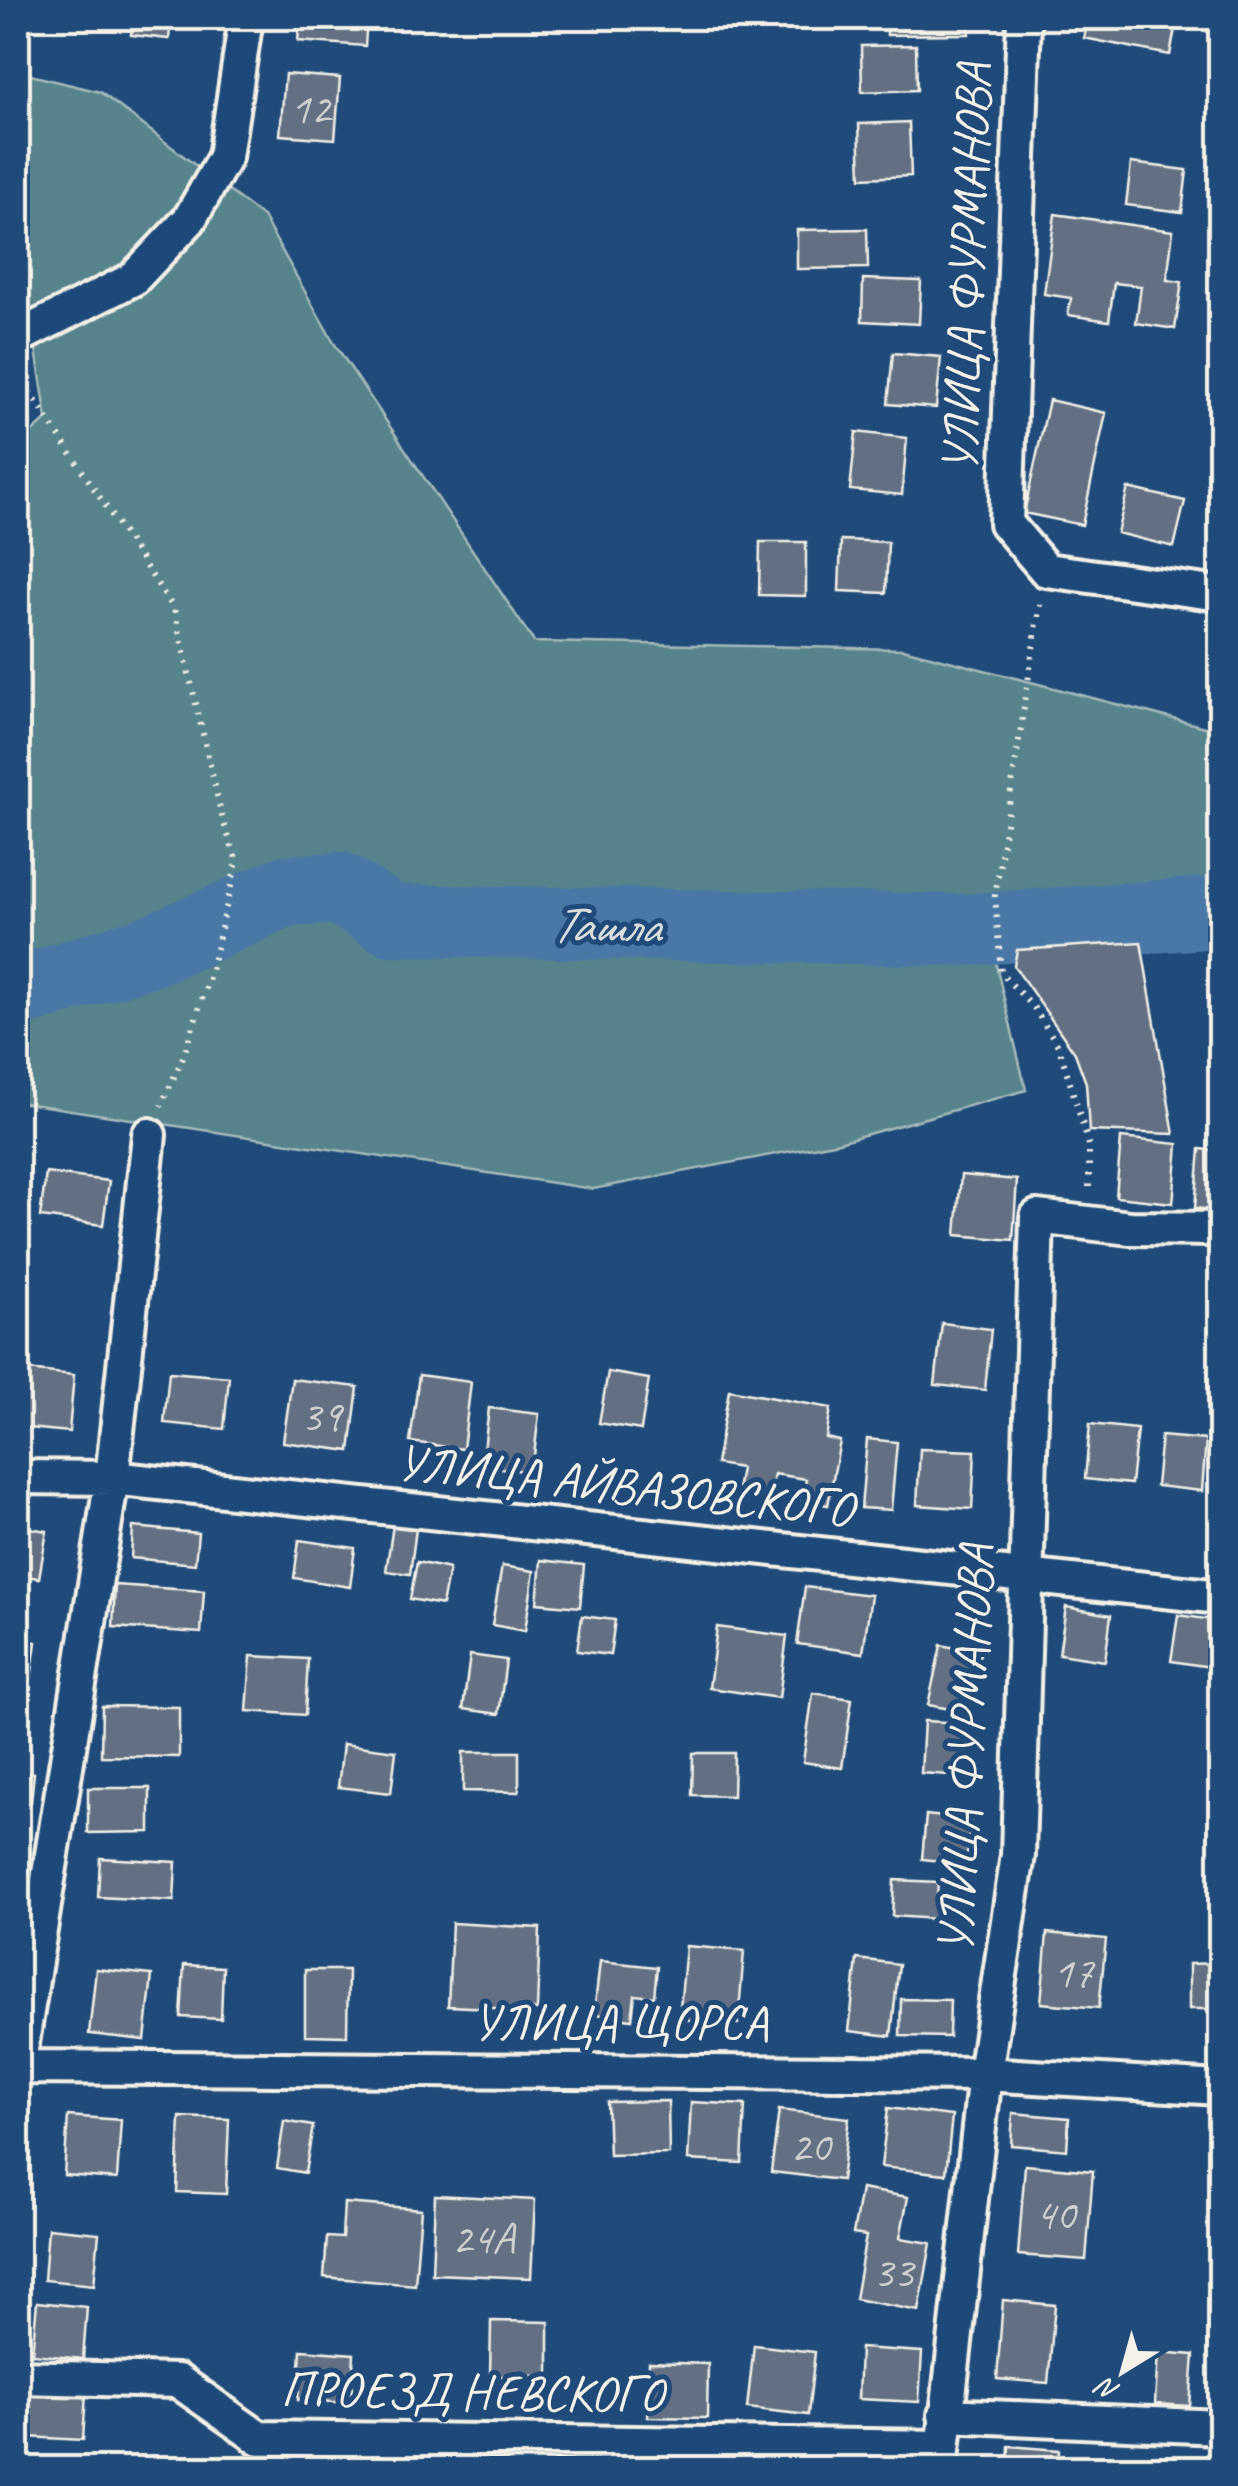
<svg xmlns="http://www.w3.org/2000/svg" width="1238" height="2486" viewBox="0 0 1238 2486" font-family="Caveat,sans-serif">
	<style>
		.green { fill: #57838c; stroke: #a6baba; stroke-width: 2.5 }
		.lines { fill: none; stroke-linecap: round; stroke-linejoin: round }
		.river { stroke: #4a78a6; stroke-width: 72 }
		.building { fill: #637083; stroke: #f4f1e8; stroke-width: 2.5 }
		.minor-casing { stroke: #f4f1e8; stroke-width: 40 }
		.path { stroke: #f4f1e8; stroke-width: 6; stroke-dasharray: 2.5 8; stroke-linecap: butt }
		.minor { stroke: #1f4a7a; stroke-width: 32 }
		.labels { text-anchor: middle; stroke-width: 10; stroke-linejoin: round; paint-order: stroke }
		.number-label { font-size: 45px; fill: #d0d1cf }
		.street-label { font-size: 50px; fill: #f4f1e8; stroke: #1f4a7a }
		.water-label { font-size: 52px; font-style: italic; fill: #dadfde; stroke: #1f4a7a }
	</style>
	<rect width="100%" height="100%" fill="#1f4a7a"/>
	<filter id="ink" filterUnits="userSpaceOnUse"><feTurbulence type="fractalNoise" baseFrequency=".01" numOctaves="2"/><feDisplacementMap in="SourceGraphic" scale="20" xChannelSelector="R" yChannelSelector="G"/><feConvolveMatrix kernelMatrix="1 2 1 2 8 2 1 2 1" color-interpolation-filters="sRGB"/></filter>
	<g filter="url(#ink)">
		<path class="green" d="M18,72L100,92L263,217L334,343L534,642L903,649L1220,731V914L1184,909L983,911L1026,1090L839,1142L593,1189L18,1102V445L47,419L28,299L18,307Z"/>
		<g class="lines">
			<path class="river" d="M18,992L153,950L287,891L339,888L391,920L963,930L1220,912"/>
		</g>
		<path class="building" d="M133,18H171L169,39L131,35Z
			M300,18H367L365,46L298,41Z
			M887,18H969V34L887,35Z
			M1089,18H1177L1170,55L1084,38Z
			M916,45L917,90L862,92L861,46Z
			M285,74L340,78L335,139L280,135Z
			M909,122L911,176L861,178L859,124Z
			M1131,163L1187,170L1182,212L1126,205Z
			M1055,214L1173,231L1167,280L1182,282L1175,329L1136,323L1141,286L1114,283L1109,321L1068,315L1071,298L1044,294Z
			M867,229L868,268L797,269V230Z
			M863,279L921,281L919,324L862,321Z
			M893,353L941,357L936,408L888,404Z
			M1049,400L1106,413L1082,525L1024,513Z
			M856,432L907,438L902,495L850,490Z
			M1128,488L1185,501L1174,547L1117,533Z
			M841,540L888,542L886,593L839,591Z
			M760,542H806V596L759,595Z
			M1141,942L1174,1134L1089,1131L1086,1083L1075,1053L1014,966L1017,950Z
			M1121,1138L1178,1144L1173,1203L1116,1197Z
			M1200,1149L1220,1151V1211L1195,1208Z
			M46,1173L109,1181L103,1225L40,1217Z
			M961,1175L1017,1180L1013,1240L956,1235Z
			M942,1323L991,1329L985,1390L935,1385Z
			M18,1369L74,1375L69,1432L18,1427Z
			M169,1372L229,1377L224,1429L164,1423Z
			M608,1372L649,1379L641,1430L599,1423Z
			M419,1375L471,1382L463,1449L410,1442Z
			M292,1379L358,1387L350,1451L283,1442Z
			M729,1390L831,1408L826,1438L840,1441L828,1505L802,1501L806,1479L774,1474L770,1498L737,1491L741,1468L716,1464Z
			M489,1408L539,1414L532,1472L482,1466Z
			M1090,1424L1137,1429L1131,1484L1085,1479Z
			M1161,1436L1206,1440L1202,1491L1156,1486Z
			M867,1439L897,1442L891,1510L861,1508Z
			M920,1449L975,1451L972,1509L917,1505Z
			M393,1525L416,1529L410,1574L386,1571Z
			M18,1526L47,1531L39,1578L18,1575Z
			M133,1527L198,1533L195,1564L131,1558Z
			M299,1540L355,1548L350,1587L294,1578Z
			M541,1560L584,1565L580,1607L537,1603Z
			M417,1562L449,1569L442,1605L410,1599Z
			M502,1566L534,1571L525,1631L492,1625Z
			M115,1585L204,1591L201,1633L113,1627Z
			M805,1587L871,1595L863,1653L797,1644Z
			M1066,1607L1111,1615L1105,1661L1059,1654Z
			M1178,1615L1220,1621L1217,1668L1171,1661Z
			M582,1616L615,1620L610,1655L577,1651Z
			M717,1627L787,1636L779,1698L709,1688Z
			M18,1639L36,1642L30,1686L18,1684Z
			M941,1645L980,1653L967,1712L928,1705Z
			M470,1655L506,1660L499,1714L463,1709Z
			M251,1656L308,1659L305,1715L247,1711Z
			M813,1693L852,1699L842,1768L803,1762Z
			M102,1706L179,1707V1757L101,1756Z
			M18,1719L27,1720L21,1764L18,1763Z
			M924,1721L965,1723L962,1776L921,1773Z
			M343,1744L396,1751L391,1793L338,1787Z
			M463,1752H519V1792L463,1791Z
			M693,1753H734L733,1796L692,1795Z
			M18,1772L34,1773L31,1802L18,1801Z
			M88,1788H150V1832L88,1833Z
			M926,1815L971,1820L966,1864L922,1859Z
			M18,1844L25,1845L18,1895Z
			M100,1858L176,1862L174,1901L98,1897Z
			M894,1880L938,1882L936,1919L892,1916Z
			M452,1923L540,1928L537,2010L448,2006Z
			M1047,1933L1106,1939L1099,2008L1041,2003Z
			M686,1946L744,1951L738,2024L679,2019Z
			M857,1959L899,1964L891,2036L849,2031Z
			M600,1961L657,1967L654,1997L635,1995L632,2019L594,2014Z
			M1220,1963V2009H1189V1964Z
			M184,1965L223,1967L221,2019L181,2017Z
			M96,1969L152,1975L145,2040L89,2034Z
			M305,1970H348L347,2036L305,2035Z
			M901,1999L950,2000L949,2037L900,2036Z
			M668,2101L669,2154L609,2155L607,2102Z
			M691,2102L745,2105L742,2163L688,2160Z
			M888,2108L952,2116L946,2174L881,2167Z
			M779,2110L849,2118L841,2180L771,2172Z
			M1013,2113L1069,2118L1067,2150L1011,2145Z
			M68,2116L121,2120L117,2179L64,2175Z
			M180,2117L229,2119L226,2194L177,2192Z
			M284,2121L313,2126L305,2173L277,2168Z
			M1212,2124H1220V2173H1211Z
			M1025,2165L1093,2171L1086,2260L1018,2255Z
			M861,2189L908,2197L900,2238L931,2243L919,2311L855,2299L866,2236L853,2234Z
			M435,2195L535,2200L531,2278L432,2274Z
			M344,2203L421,2209L415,2285L324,2277L327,2237L342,2238Z
			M48,2228L99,2233L94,2285L44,2280Z
			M1003,2300L1055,2305L1048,2383L997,2379Z
			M37,2302L87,2307L83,2359L32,2354Z
			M491,2321L549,2322V2376H490Z
			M754,2345L815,2352L808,2415L747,2408Z
			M860,2348L922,2352L919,2402L858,2399Z
			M301,2350L354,2354L351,2403L298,2400Z
			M1158,2352L1194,2355L1190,2406L1155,2404Z
			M649,2362L708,2364L707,2418L648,2417Z
			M29,2390L86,2393L83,2440L27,2437Z
			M1009,2446L1059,2450L1058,2468H1008Z"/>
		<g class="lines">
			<g class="minor-casing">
				<path id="minor" d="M1024,18L1006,523L1046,570L1220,594
					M18,337L133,279L189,220L225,157L246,18
					M18,1477L112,1478L1220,1597
					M18,2067L985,2074L1220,2088
					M18,2068L112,1478L149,1135
					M18,2377L178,2381L259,2438L943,2447
					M945,2415L1220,2427
					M941,2468L985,2074L1018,1855L1037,1217L1130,1228L1220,1229"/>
			</g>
			<path class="path" d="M18,374L174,609L223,821L237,861L210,975L183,1057L161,1106
				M1040,604L995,895L1001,973L1034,1008L1059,1047L1089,1145V1187"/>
			<use href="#minor" class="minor"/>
		</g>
	</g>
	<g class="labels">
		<g class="number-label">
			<text x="310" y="123">12</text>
			<text x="321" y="1431">39</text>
			<text x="1073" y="1987">17</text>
			<text x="810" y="2161">20</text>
			<text x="1055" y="2229">40</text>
			<text x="483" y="2253">24А</text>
			<text x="893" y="2287">33</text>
		</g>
		<g class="street-label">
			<text transform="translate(965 268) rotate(-88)" y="18">УЛИЦА ФУРМАНОВА</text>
			<text transform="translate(625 1484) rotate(6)" y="18">УЛИЦА АЙВАЗОВСКОГО</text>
			<text transform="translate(964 1749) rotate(-87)" y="18">УЛИЦА ФУРМАНОВА</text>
			<text x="620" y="2039">УЛИЦА ЩОРСА</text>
			<text transform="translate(472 2390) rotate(1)" y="18">ПРОЕЗД НЕВСКОГО</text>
		</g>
		<g class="water-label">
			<text transform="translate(605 924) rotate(1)" y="18">Ташла</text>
		</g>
	</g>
	<rect width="1238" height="2486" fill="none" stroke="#1f4a7a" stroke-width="60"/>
	<rect x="30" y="30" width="1178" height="2426" fill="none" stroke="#f4f1e8" stroke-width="4" filter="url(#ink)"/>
	<g transform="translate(1123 2371) rotate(217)" stroke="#1f4a7a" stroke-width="8" paint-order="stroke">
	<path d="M0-8L18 38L0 25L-18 38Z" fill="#f4f1e8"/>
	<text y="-15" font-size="28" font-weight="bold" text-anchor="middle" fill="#f4f1e8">N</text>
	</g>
</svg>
